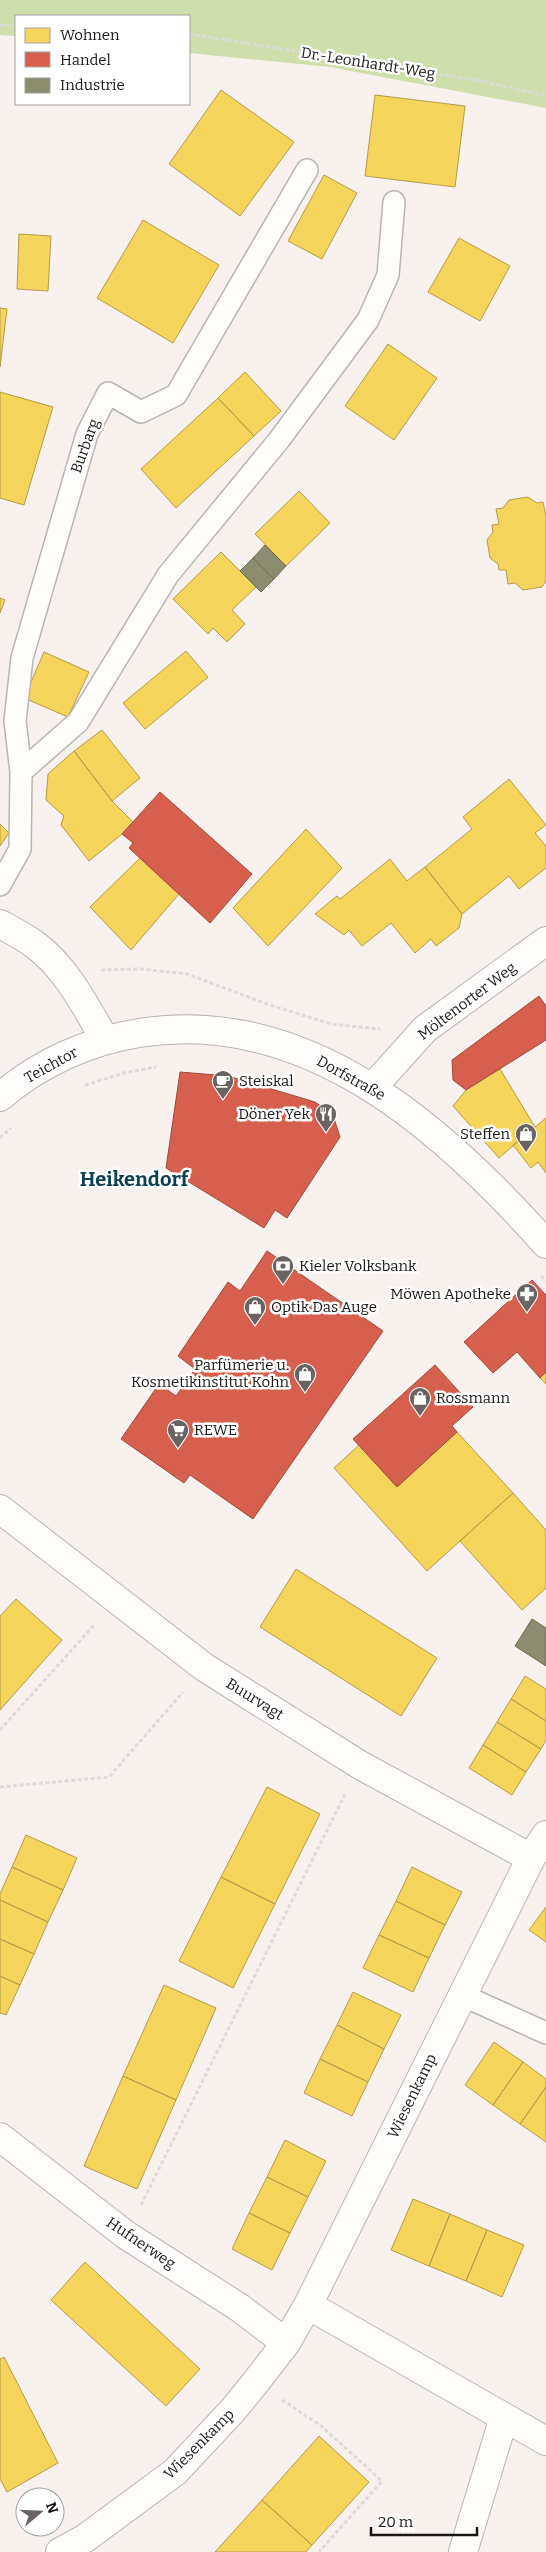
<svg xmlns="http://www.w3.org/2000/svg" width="546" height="2552" viewBox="0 0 546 2552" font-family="Bitter,serif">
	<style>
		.green { fill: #cedfab }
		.homes { fill: #f6d55c; stroke: #b59c47 }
		.shops { fill: #d6604d; stroke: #9e4a3c }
		.industry { fill: #8c8c6e; stroke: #6a6953 }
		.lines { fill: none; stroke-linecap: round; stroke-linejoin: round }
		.lane-casing { stroke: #bab4b2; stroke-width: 24 }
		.street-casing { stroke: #bab4b2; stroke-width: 30 }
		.secondary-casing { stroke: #bab4b2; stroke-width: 30 }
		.path { stroke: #dddbda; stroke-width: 3; stroke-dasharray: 4 2.5; stroke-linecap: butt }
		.lane { stroke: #fefdfc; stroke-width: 21 }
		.street { stroke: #fefdfc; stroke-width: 28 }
		.secondary { stroke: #fefdfc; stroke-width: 28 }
		.labels { text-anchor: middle; stroke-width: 5; stroke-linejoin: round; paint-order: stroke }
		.street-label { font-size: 15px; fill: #1c1715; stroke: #fff }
		.poi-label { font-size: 15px; fill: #1c1715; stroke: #fff; text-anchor: start }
		.district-label { font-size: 20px; font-weight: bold; fill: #0c4152; stroke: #fff }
	</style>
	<rect width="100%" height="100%" fill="#f9f1ee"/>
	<path class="green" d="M0,0H546V108L330,67L189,53V16H16V36L0,35Z"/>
	<path class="homes" d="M221,90L294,142L240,216L169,164Z
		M375,95L465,106L455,187L365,176Z
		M324,175L357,193L322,259L288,241Z
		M143,220L219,265L173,343L97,298Z
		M19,234L51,236L48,291L17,289Z
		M459,238L510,266L480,321L428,292Z
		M0,308L7,309L0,367Z
		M388,344L437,378L394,440L345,406Z
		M245,372L281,411L254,436L218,398Z
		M0,392L53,407L24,505L0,498Z
		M218,398L254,436L176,508L141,469Z
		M299,491L330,523L286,566L255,534Z
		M528,497L537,503L543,502L546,516V581L542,587L523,590L515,583L508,584L506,570H499L498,564L490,558L487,540L493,532L492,525L499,524L496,509L503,508L509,500Z
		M221,552L256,587L232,610L245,624L227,642L213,628L208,634L173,599Z
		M0,598L5,600L0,613Z
		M186,651L208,677L145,729L123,703Z
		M44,652L89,672L68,717L24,698Z
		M102,730L140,778L112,801L74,751Z
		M74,751L112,801L133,822L122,834L89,861L61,825L64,816L46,800L48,774Z
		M509,779L546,825L535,833L546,846V868L519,889L509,876L462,914L425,867L472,829L463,817Z
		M0,824L9,833L0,846Z
		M306,829L342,868L268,946L233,908Z
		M140,858L179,894L131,950L90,907Z
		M390,859L407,881L425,867L462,914L459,928L436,946L431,939L415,953L391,923L362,946L349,930L344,935L315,914L337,896L340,899Z
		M500,1069L535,1127L499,1158L453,1106L466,1090L479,1081Z
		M546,1118V1173L538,1162L531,1168L513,1145Z
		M546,1372V1384L540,1378Z
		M457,1432L513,1493L427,1571L334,1468L359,1445L397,1487Z
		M513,1493L546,1530V1588L522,1610L460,1541Z
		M296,1569L437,1658L401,1716L260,1627Z
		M16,1599L62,1640L0,1710V1616Z
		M525,1676L546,1689V1721L511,1699Z
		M511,1699L546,1721V1740L541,1749L497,1722Z
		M497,1722L541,1749L526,1772L483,1745Z
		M483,1745L526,1772L512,1795L469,1768Z
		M267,1787L320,1814L275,1904L221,1877Z
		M26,1835L77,1858L63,1890L12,1867Z
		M12,1867L63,1890L48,1922L0,1900V1894Z
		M412,1867L462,1892L445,1925L396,1901Z
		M221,1877L275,1904L233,1988L179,1961Z
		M0,1900L48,1922L34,1954L0,1939Z
		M396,1901L445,1925L429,1958L379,1935Z
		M546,1907V1942L529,1930Z
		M379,1935L429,1958L413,1992L363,1968Z
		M0,1939L34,1954L20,1985L0,1976Z
		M0,1976L20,1985L6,2015L0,2013Z
		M164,1985L216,2008L176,2100L123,2076Z
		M353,1992L401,2015L384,2049L337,2025Z
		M337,2025L384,2049L368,2082L320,2059Z
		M494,2042L523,2062L493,2105L465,2085Z
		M320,2059L368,2082L352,2116L304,2093Z
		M523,2062L546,2079V2087L520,2124L493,2105Z
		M123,2076L176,2100L137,2189L84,2166Z
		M546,2087V2142L520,2124Z
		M285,2140L326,2161L308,2197L267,2177Z
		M267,2177L308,2197L290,2233L249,2213Z
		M413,2199L450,2214L429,2266L391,2250Z
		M249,2213L290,2233L272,2270L232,2249Z
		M450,2214L487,2230L466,2281L429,2266Z
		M487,2230L524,2245L502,2297L466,2281Z
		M85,2262L200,2369L166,2406L51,2300Z
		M4,2357L58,2463L7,2492L0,2479V2359Z
		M319,2436L369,2482L312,2545L262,2500Z
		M262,2500L312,2545L306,2552H215Z"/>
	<path class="shops" d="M160,792L252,874L210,923L129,848L133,843L122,834Z
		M539,996L546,1006V1040L466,1090L453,1080L452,1060Z
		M180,1072L228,1076L315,1102L333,1115L340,1137L287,1218L275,1210L264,1228L166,1168Z
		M267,1251L383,1331L253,1519L190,1475L184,1483L121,1439L159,1384L176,1396L195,1369L178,1356L228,1282L240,1291Z
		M532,1280L546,1295V1372L540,1378L517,1352L493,1373L464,1342Z
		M435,1365L473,1407L452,1426L457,1432L397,1487L353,1439Z"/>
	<path class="industry" d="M265,545L286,566L274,579L253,558Z
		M253,558L274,579L261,592L240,571Z
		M532,1619L546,1628V1666L515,1646Z"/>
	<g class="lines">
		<g class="lane-casing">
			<path id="lane" d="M21,772L78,722L168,575L279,440L368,320L388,275L394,202
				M0,885L20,849L21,772L15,721L22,658L87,434L108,393L141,412L176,395L307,170
				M462,1995L546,2033"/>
		</g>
		<g class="street-casing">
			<path id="street" d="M0,924C11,930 23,936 34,944C66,967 86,1007 105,1040
				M372,1088L425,1029L546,941
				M0,1509L204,1667L360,1765L531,1858
				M0,2137L126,2235L240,2308L286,2343
				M308,2305L504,2417L463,2552
				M504,2417L546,2441
				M60,2552L84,2539L175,2472L233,2410L255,2383L286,2343L308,2305L531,1858L546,1835"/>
		</g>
		<g class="secondary-casing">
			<path id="secondary" d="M0,1097C39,1063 89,1041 139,1033C306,1006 443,1128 546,1244"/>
		</g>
		<path class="path" d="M0,25L16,26
			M189,34L482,81L546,96
			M101,970L142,969L187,974L267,1004L331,1024L380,1029
			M85,1085L124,1073L156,1067
			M0,1138L11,1128
			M541,1276L546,1281
			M0,1730L95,1624
			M0,1787L109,1777L183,1692
			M141,2205L345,1794
			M282,2400L320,2425L382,2481L319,2552"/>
		<use href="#lane" class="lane"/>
		<use href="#street" class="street"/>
		<use href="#secondary" class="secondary"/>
	</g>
	<defs>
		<g id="cafe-pin" transform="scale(1.125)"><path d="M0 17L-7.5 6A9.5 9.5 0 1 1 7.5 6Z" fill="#696361" stroke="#fff"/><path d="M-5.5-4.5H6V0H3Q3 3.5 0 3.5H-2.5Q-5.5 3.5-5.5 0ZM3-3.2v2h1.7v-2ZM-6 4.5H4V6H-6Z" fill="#fff"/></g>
		<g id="restaurant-pin" transform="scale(1.125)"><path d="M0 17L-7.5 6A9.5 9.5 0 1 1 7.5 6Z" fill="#696361" stroke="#fff"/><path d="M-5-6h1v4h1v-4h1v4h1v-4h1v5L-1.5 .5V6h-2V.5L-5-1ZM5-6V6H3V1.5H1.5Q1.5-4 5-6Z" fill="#fff"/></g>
		<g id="shop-pin" transform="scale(1.125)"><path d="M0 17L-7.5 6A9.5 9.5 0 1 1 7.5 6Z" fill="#696361" stroke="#fff"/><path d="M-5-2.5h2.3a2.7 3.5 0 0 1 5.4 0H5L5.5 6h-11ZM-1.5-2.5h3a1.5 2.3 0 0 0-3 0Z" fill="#fff"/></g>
		<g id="bank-pin" transform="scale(1.125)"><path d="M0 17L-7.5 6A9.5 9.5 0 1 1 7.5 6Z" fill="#696361" stroke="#fff"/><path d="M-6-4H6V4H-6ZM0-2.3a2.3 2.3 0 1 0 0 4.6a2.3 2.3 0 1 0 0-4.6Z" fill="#fff"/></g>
		<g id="pharmacy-pin" transform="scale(1.125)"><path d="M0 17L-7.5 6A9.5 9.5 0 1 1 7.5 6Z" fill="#696361" stroke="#fff"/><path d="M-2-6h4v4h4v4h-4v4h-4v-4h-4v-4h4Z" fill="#fff"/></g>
		<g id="supermarket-pin" transform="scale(1.125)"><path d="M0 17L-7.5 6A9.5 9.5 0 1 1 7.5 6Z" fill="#696361" stroke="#fff"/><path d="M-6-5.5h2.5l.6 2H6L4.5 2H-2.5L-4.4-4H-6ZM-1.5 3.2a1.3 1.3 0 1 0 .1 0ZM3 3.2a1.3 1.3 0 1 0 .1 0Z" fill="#fff"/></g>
	</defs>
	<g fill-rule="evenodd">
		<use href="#cafe-pin" x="223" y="1081"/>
		<use href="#restaurant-pin" x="326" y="1114"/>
		<use href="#shop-pin" x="526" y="1134"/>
		<use href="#bank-pin" x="283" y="1266"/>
		<use href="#pharmacy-pin" x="527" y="1294"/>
		<use href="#shop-pin" x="255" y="1307"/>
		<use href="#shop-pin" x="305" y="1374"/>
		<use href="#shop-pin" x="420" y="1398"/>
		<use href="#supermarket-pin" x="178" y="1430"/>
	</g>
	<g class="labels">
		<g class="street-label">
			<text transform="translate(368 63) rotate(9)" y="5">Dr.-Leonhardt-Weg</text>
			<text transform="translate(85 446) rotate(-70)" y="5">Burbarg</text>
			<text transform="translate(467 1001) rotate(-37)" y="5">Möltenorter Weg</text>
			<text transform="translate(51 1065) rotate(-29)" y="5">Teichtor</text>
			<text transform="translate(351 1078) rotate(29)" y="5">Dorfstraße</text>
			<text transform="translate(255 1699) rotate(32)" y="5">Buurvagt</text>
			<text transform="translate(412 2096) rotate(-64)" y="5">Wiesenkamp</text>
			<text transform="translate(141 2243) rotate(34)" y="5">Hufnerweg</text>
			<text transform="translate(199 2444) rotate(-45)" y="5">Wiesenkamp</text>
		</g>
		<g class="poi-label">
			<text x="239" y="1086">Steiskal</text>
			<text x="310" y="1119" text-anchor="end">Döner Yek</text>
			<text x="510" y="1139" text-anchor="end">Steffen</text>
			<text x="299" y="1271">Kieler Volksbank</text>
			<text x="511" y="1299" text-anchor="end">Möwen Apotheke</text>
			<text x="271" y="1312">Optik Das Auge</text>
			<text x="289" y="1370" text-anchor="end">Parfümerie u.<tspan x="289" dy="17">Kosmetikinstitut Kohn</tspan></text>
			<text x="436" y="1403">Rossmann</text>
			<text x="194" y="1435">REWE</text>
		</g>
		<g class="district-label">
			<text x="134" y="1186">Heikendorf</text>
		</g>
	</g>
	<rect x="15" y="15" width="175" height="90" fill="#ffffff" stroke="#a4a2a1"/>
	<rect x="25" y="28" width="25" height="15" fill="#f6d55c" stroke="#a4a2a1"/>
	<text x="60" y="40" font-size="15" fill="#1c1715">Wohnen</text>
	<rect x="25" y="52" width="25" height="15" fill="#d6604d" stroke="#a4a2a1"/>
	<text x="60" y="65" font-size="15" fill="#1c1715">Handel</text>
	<rect x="25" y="78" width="25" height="15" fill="#8c8c6e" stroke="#a4a2a1"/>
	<text x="60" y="90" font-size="15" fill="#1c1715">Industrie</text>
	<g transform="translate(40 2512) rotate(71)"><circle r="24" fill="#ffffff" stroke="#a4a2a1"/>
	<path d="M0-4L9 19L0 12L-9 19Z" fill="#696361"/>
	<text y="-8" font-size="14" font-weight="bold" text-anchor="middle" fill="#1c1715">N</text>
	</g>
	<path d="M371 2527v8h106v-8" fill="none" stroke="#1c1715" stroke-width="2.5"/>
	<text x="378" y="2527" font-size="15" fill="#1c1715" stroke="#ffffff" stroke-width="4" paint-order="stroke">20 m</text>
</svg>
